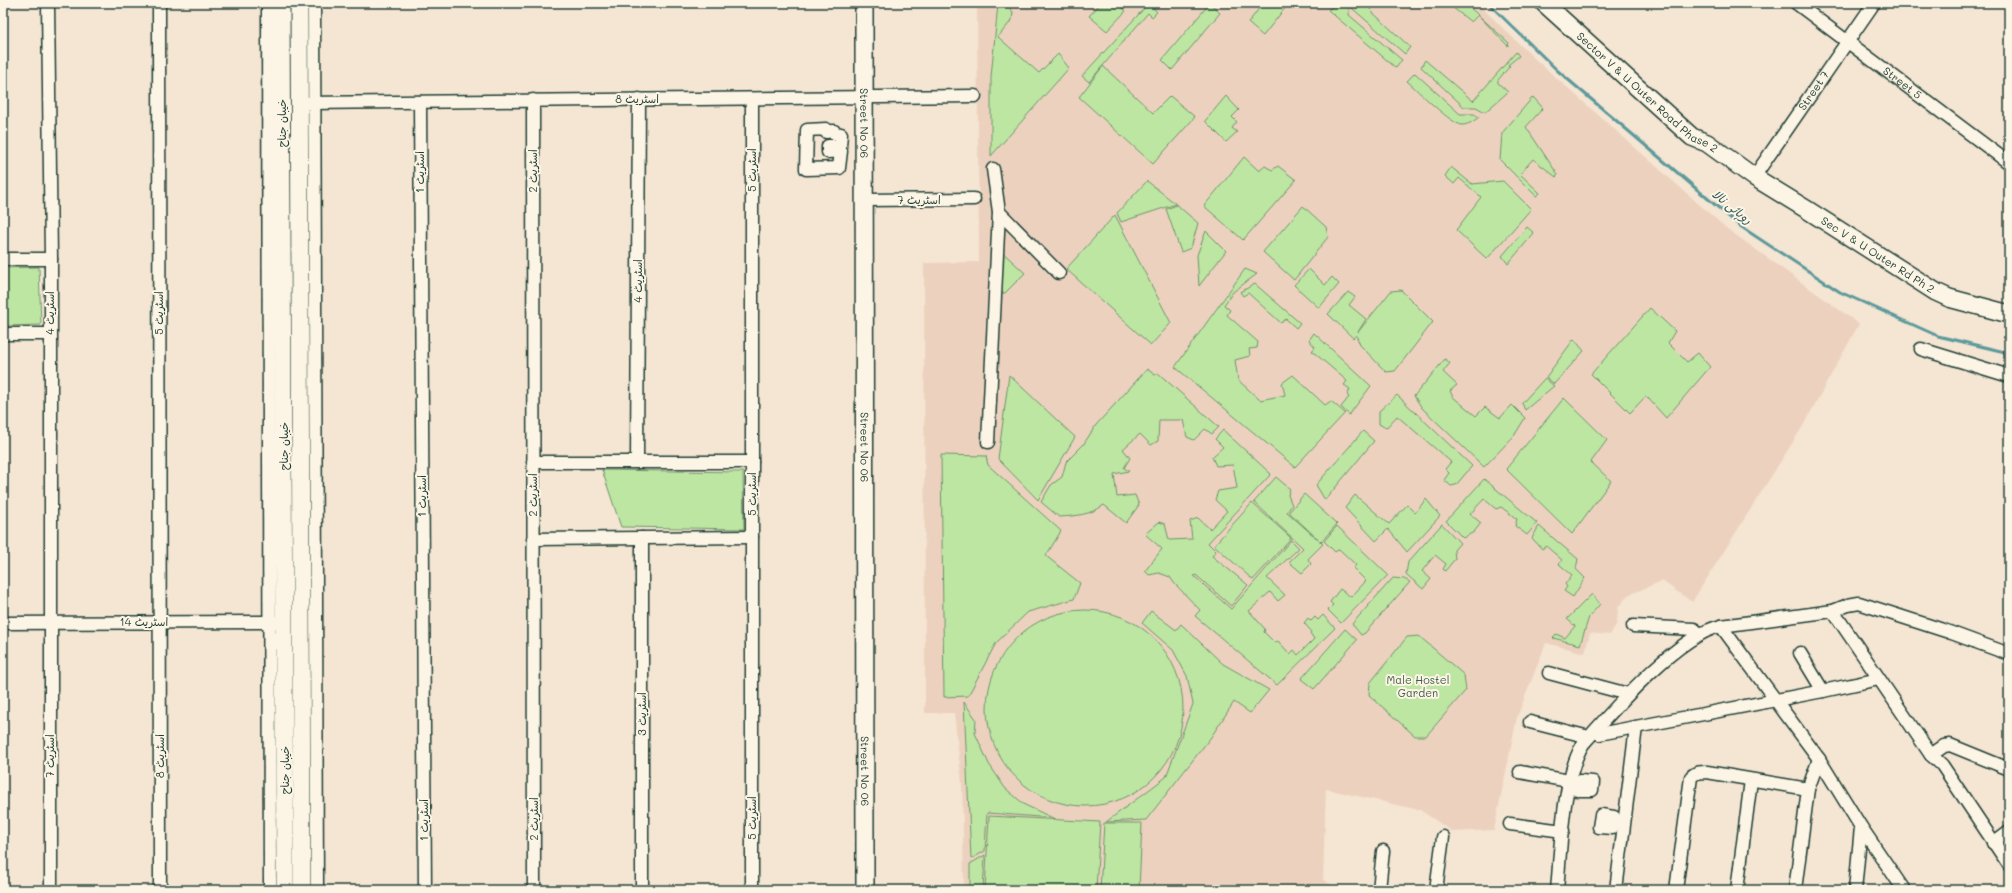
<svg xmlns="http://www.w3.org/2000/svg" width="2012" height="893" viewBox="0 0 2012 893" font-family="Mali,'Playpen Sans Arabic',sans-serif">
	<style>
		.built { fill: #ecd2be }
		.green { fill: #bde6a2; stroke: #6e926b }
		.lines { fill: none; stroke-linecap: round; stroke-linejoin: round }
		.stream { stroke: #5c999b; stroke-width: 3 }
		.street-casing { stroke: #1f3d34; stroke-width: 15 }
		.secondary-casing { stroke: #1f3d34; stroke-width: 20 }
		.street { stroke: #fcf5e5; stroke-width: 12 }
		.secondary { stroke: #fcf5e5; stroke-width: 17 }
		.labels { text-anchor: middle; stroke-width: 4; stroke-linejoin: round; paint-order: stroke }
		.street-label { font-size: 11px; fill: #1f3d34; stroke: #fcf5e5 }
		.park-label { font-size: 11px; fill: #3f5f4a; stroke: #fcf5e5 }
		.water-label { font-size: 12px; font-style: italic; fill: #335c56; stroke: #fcf5e5 }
	</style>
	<rect width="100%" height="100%" fill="#f5e5d3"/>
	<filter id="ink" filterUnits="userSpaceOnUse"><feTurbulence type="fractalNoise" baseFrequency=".025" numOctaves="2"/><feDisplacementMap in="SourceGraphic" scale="8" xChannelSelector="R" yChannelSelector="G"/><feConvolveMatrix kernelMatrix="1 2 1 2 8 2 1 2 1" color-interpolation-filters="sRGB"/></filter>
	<g filter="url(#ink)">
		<path class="built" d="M977,3H1477L1535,59L1726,228L1859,324L1803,426L1692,602L1662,581L1628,595L1618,608L1617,623L1610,635L1590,633L1585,653L1546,643L1517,717L1494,830L1453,832L1420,810L1326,789L1323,880L1340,890H964L962,783L954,713H925L924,263L979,262Z"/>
		<path class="green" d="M1101,3H1117L1126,11L1107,31L1089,16Z
			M1149,3L1157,12L1152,17L1148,13L1089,82L1082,76Z
			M1210,3L1220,13L1172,70L1162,60Z
			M1263,3H1289L1263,36L1248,23Z
			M1337,3H1344L1349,7V15L1402,60L1396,68L1328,10Z
			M1346,3H1369L1372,7L1370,10L1410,47L1405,54Z
			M1447,3H1465L1509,43L1508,46L1478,15L1471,22Z
			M998,4L1008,6L1013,12L1012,20L998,37L1039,73L1058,54L1069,68L991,156V77Z
			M1516,52L1519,56L1508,65L1510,66L1498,80V83L1508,92L1485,112L1476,107H1464L1421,67L1425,60L1473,101Z
			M1103,66L1153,113L1170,96L1195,117L1153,164L1079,97Z
			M1415,73L1460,114H1474L1479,117C1474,121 1468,125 1462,125C1451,124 1417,90 1407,81Z
			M1226,96L1239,110L1232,117L1237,122L1232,128L1237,132L1226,142L1205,121Z
			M1533,97L1543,108L1526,127L1558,175L1556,177L1533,159L1520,174L1540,193L1536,196L1500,160L1502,133Z
			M1244,157L1259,171L1265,166L1272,170L1278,166L1296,180L1243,240L1204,206Z
			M1451,167L1472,184L1503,181L1531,209L1487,259L1456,230L1481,197L1459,178L1454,184L1445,176Z
			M1147,181L1176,204L1121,222L1117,213Z
			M1177,205L1198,223L1191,248L1181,252L1166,209Z
			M1303,206L1326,227L1328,237L1294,280L1263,252Z
			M1115,215L1171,323L1151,345L1066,269Z
			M1527,227L1534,233L1508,264L1502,256Z
			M1206,231L1226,251L1199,286L1197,255Z
			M999,249L1025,273L1005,293L998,294Z
			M39,267L41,325L3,326V268Z
			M1245,269L1257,274L1233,292L1224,305L1230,310L1227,315L1258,342L1257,348L1249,349L1250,356L1235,360L1238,380L1260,400L1285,395L1282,383L1293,375L1325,405L1331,401L1345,413L1295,467L1175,367Z
			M1309,269L1325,285L1332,277L1339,284L1319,308L1294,285Z
			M1255,284L1300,323L1296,328L1286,319L1281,323L1248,293L1243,296L1240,292Z
			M1401,290L1433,322L1395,371L1386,372L1360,345L1356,335L1353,338L1328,314L1348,292L1355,297L1349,305L1366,319L1358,332L1391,291Z
			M1650,308L1675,331L1668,343L1687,362L1698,353L1710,367L1666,418L1646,396L1630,413L1591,374Z
			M1314,333L1371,386L1349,415L1341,407L1349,397L1347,395L1350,389L1344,385L1347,381L1312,351L1315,347L1309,340Z
			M1574,339L1584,351L1554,384L1546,377Z
			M1445,359L1450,363L1443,372L1457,385L1450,391L1453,397L1476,416L1485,407L1500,418L1512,405L1525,418L1514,436L1484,467L1422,408L1414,396Z
			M1147,369L1155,375L1158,373L1219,427L1212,434L1205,429L1194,440L1187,437L1183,420H1159L1158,441L1151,445L1140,434L1123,449L1130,458L1124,468L1129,471L1114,474L1117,497L1135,495L1139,505L1126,523L1104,505C1090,515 1076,516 1059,517L1041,502L1051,485L1062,477L1066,462L1083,445L1096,425Z
			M1009,375L1075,437L1038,500L998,459Z
			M1545,378L1554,386L1525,410L1522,403Z
			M1397,395L1472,466L1456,485L1451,486L1444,480L1449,473L1445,469L1451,462L1397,416L1386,428L1379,424V411Z
			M1564,398L1607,440L1591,462L1611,481L1572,534L1506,469Z
			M1223,430L1271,474L1208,543L1216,551L1212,556L1248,585L1231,606L1196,575L1194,576L1231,609L1291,540L1299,548L1267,578L1285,595L1278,601L1270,592L1249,611L1265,629L1264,632L1275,643L1278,641L1290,654L1294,650L1298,655L1314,639L1310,633L1311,631L1304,623L1308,618L1311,621L1315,617L1318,620L1323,615L1335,628L1277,685L1195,616L1200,610L1174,583L1170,577L1159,573L1149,575L1145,571L1162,549L1145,534L1159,522L1165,524L1169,540L1192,539L1190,521L1198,518L1210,529L1227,511L1215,500L1218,491L1237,488L1233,465L1216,466L1212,457L1223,447L1215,439Z
			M1363,431L1374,441L1325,500L1316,485Z
			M941,455L986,456L988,465L1061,531L1046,556L1080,583L1074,599L1028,612L996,643L968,696L944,697Z
			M602,470L743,472L744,529L621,527Z
			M1276,477L1290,489L1288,495L1292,505L1287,512L1323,544L1308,559L1311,564L1302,573L1289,562L1303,548L1254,502Z
			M1484,479L1537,523L1527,535L1515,526L1517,519L1501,507L1496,509L1484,499L1470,514L1481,523L1474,532L1463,538L1446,521Z
			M1304,494L1337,524L1321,542L1289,512Z
			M1355,495L1389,524L1407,505L1415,513L1426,499L1440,516L1407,552L1388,529L1376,541L1345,508Z
			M1252,503L1291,538L1253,580L1214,545Z
			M1442,524L1460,543L1454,550L1455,559L1445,571L1443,569L1446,564L1435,555L1422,571L1431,579L1423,589L1406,574L1408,562Z
			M1337,526L1388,575L1341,623L1328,610L1333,605L1330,602L1340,589L1351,597L1366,581L1353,568L1356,565L1339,549L1335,552L1324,541Z
			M1539,526L1578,559L1576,569L1585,578L1573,597L1564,591L1567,587L1565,584L1572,575L1559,564L1562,560L1546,546L1542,549L1532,538Z
			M1393,578L1404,579L1410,582L1365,633L1361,635L1352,624Z
			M1592,594L1600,604L1589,617L1580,645L1553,638L1556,634L1565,638L1575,626L1567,619Z
			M987 708a98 98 0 1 1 196 0a98 98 0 1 1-196 0Z
			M1151,611L1176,630L1181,624L1223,664L1269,690L1250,713L1234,702L1211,737L1146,820L1106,822L1166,777L1193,704L1187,676L1173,650L1142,623Z
			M1345,629L1357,640L1314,689L1301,679Z
			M1419,636L1464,675L1466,690L1426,736H1415L1369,695L1370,683L1407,637Z
			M964,702L976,719L975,733L989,764L1005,788L1025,805L1053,818L987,813L985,851L971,859Z
			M989,816L1100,822L1096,890H985Z
			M1104,823H1142L1139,890H1100Z
			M985,855L983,890H970V864Z"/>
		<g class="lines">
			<path class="stream" d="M1488,3L1558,71L1740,226L1840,292L1938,336L2009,353"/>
			<g class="street-casing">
				<g id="street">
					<path d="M48,3L51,259V890"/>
					<path d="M159,3L160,890"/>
					<path d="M268,3L270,890"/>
					<path d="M314,3L317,890"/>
					<path id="s1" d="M1796,3L2009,163"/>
					<path d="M752,99V890"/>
					<path d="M533,100L534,890"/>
					<path d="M420,102L425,890"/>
					<path d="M307,103L975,96"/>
					<path d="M826,129V132L834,131V133L841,134L840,146H828V152L841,151L839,168L806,169L807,130Z"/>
					<path id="s2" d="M1754,177L1874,3"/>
					<path d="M864,200L974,199"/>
					<path d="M999,212L1059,273"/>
					<path d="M3,259H51"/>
					<path d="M3,334H50"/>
					<path d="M1921,349L2009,376"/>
					<path d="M988,442L999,212L993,169"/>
					<path d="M533,462H752"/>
					<path d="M637,462L639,99"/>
					<path d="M533,539L752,537"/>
					<path d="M1833,611L1931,755L1942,765L2009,865"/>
					<path d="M3,623L277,622"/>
					<path d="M1633,626L1694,629L1700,634"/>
					<path d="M1721,626L1819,759L1861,827L1904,890"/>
					<path d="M1800,653L1823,691"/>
					<path d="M1549,673L1628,694"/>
					<path d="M1530,722L1589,737"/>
					<path d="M1596,730L1599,734L1823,691L1879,679"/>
					<path d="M1931,755L1944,746L1950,745L2009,769"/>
					<path d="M1520,772L1569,781"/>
					<path d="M1580,781L1593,782L1592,790H1577Z"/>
					<path d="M1601,815L1614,817L1612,828L1599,827Z"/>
					<path d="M1510,824L1563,831"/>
					<path d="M1993,843L2009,831"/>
					<path d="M642,890V538"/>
					<path d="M1379,890L1383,851"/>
					<path d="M1436,890L1443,837"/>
					<path d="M1557,890C1561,848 1562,779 1583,744C1613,710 1678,635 1721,626L1833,611L1848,605L1859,603L1949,632L2009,654"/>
					<path d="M1616,890L1636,727"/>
					<path d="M1676,890L1691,777C1696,772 1700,772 1707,772L1808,789"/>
					<path d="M1737,890L1751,780"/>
					<path d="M1795,890L1808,789L1819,759"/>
					<path d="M1855,890L1861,827"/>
				</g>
			</g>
			<g class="secondary-casing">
				<g id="secondary">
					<path d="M281,3L285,890"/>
					<path d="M299,3L302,890"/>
					<path id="s3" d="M864,3L865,890"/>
					<path id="s4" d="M1544,3L1692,137L1707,143L1754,177L1806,209L1936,292L1949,298L2009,314"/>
				</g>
			</g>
			<use href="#street" class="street"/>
			<use href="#secondary" class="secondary"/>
		</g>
	</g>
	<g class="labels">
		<g class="street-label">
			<text dy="4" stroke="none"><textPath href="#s1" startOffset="133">Street 5</textPath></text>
			<text dy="4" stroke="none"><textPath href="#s2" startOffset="105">Street 7</textPath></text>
			<text dy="4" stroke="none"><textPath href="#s4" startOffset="137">Sector V &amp; U Outer Road Phase 2</textPath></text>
			<text x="637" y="103">اسٹریٹ 8</text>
			<text transform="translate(282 123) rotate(-90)" y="4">خیبان جناح</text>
			<text dy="4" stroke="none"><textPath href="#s3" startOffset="120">Street No 06</textPath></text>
			<text transform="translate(752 170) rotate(-90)" y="4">اسٹریٹ 5</text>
			<text transform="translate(533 171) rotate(-90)" y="4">اسٹریٹ 2</text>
			<text transform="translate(420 172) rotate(-90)" y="4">اسٹریٹ 1</text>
			<text x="919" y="204">اسٹریٹ 7</text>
			<text dy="4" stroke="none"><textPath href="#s4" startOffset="420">Sec V &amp; U Outer Rd Ph 2</textPath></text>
			<text transform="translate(638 281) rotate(-90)" y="4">اسٹریٹ 4</text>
			<text transform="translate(50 313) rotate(-90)" y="4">اسٹریٹ 4</text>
			<text transform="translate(159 313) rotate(-90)" y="4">اسٹریٹ 5</text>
			<text transform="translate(284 446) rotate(-90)" y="4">خیبان جناح</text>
			<text dy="4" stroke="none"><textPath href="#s3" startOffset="444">Street No 06</textPath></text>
			<text transform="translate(752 494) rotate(-90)" y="4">اسٹریٹ 5</text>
			<text transform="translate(533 495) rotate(-90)" y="4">اسٹریٹ 2</text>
			<text transform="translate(422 496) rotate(-90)" y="4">اسٹریٹ 1</text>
			<text x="144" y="626">اسٹریٹ 14</text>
			<text transform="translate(642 714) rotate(-90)" y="4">اسٹریٹ 3</text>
			<text transform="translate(50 756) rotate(-90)" y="4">اسٹریٹ 7</text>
			<text transform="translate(160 756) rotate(-90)" y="4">اسٹریٹ 8</text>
			<text transform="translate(285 770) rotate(-90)" y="4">خیبان جناح</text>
			<text dy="4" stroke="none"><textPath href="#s3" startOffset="768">Street No 06</textPath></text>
			<text transform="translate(752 818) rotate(-90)" y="4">اسٹریٹ 5</text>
			<text transform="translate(534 819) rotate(-90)" y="4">اسٹریٹ 2</text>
			<text transform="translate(424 820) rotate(-90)" y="4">اسٹریٹ 1</text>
		</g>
		<g class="park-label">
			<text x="1418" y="684">Male Hostel<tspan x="1418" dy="13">Garden</tspan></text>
		</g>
		<g class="water-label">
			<text transform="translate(1732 207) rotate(39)" y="4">روہائی نالا</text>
		</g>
	</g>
	<rect width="2012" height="893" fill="none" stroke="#fcf5e5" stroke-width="16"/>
	<rect x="8" y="8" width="1996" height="877" fill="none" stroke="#1f3d34" stroke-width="1.5" filter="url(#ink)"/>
</svg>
